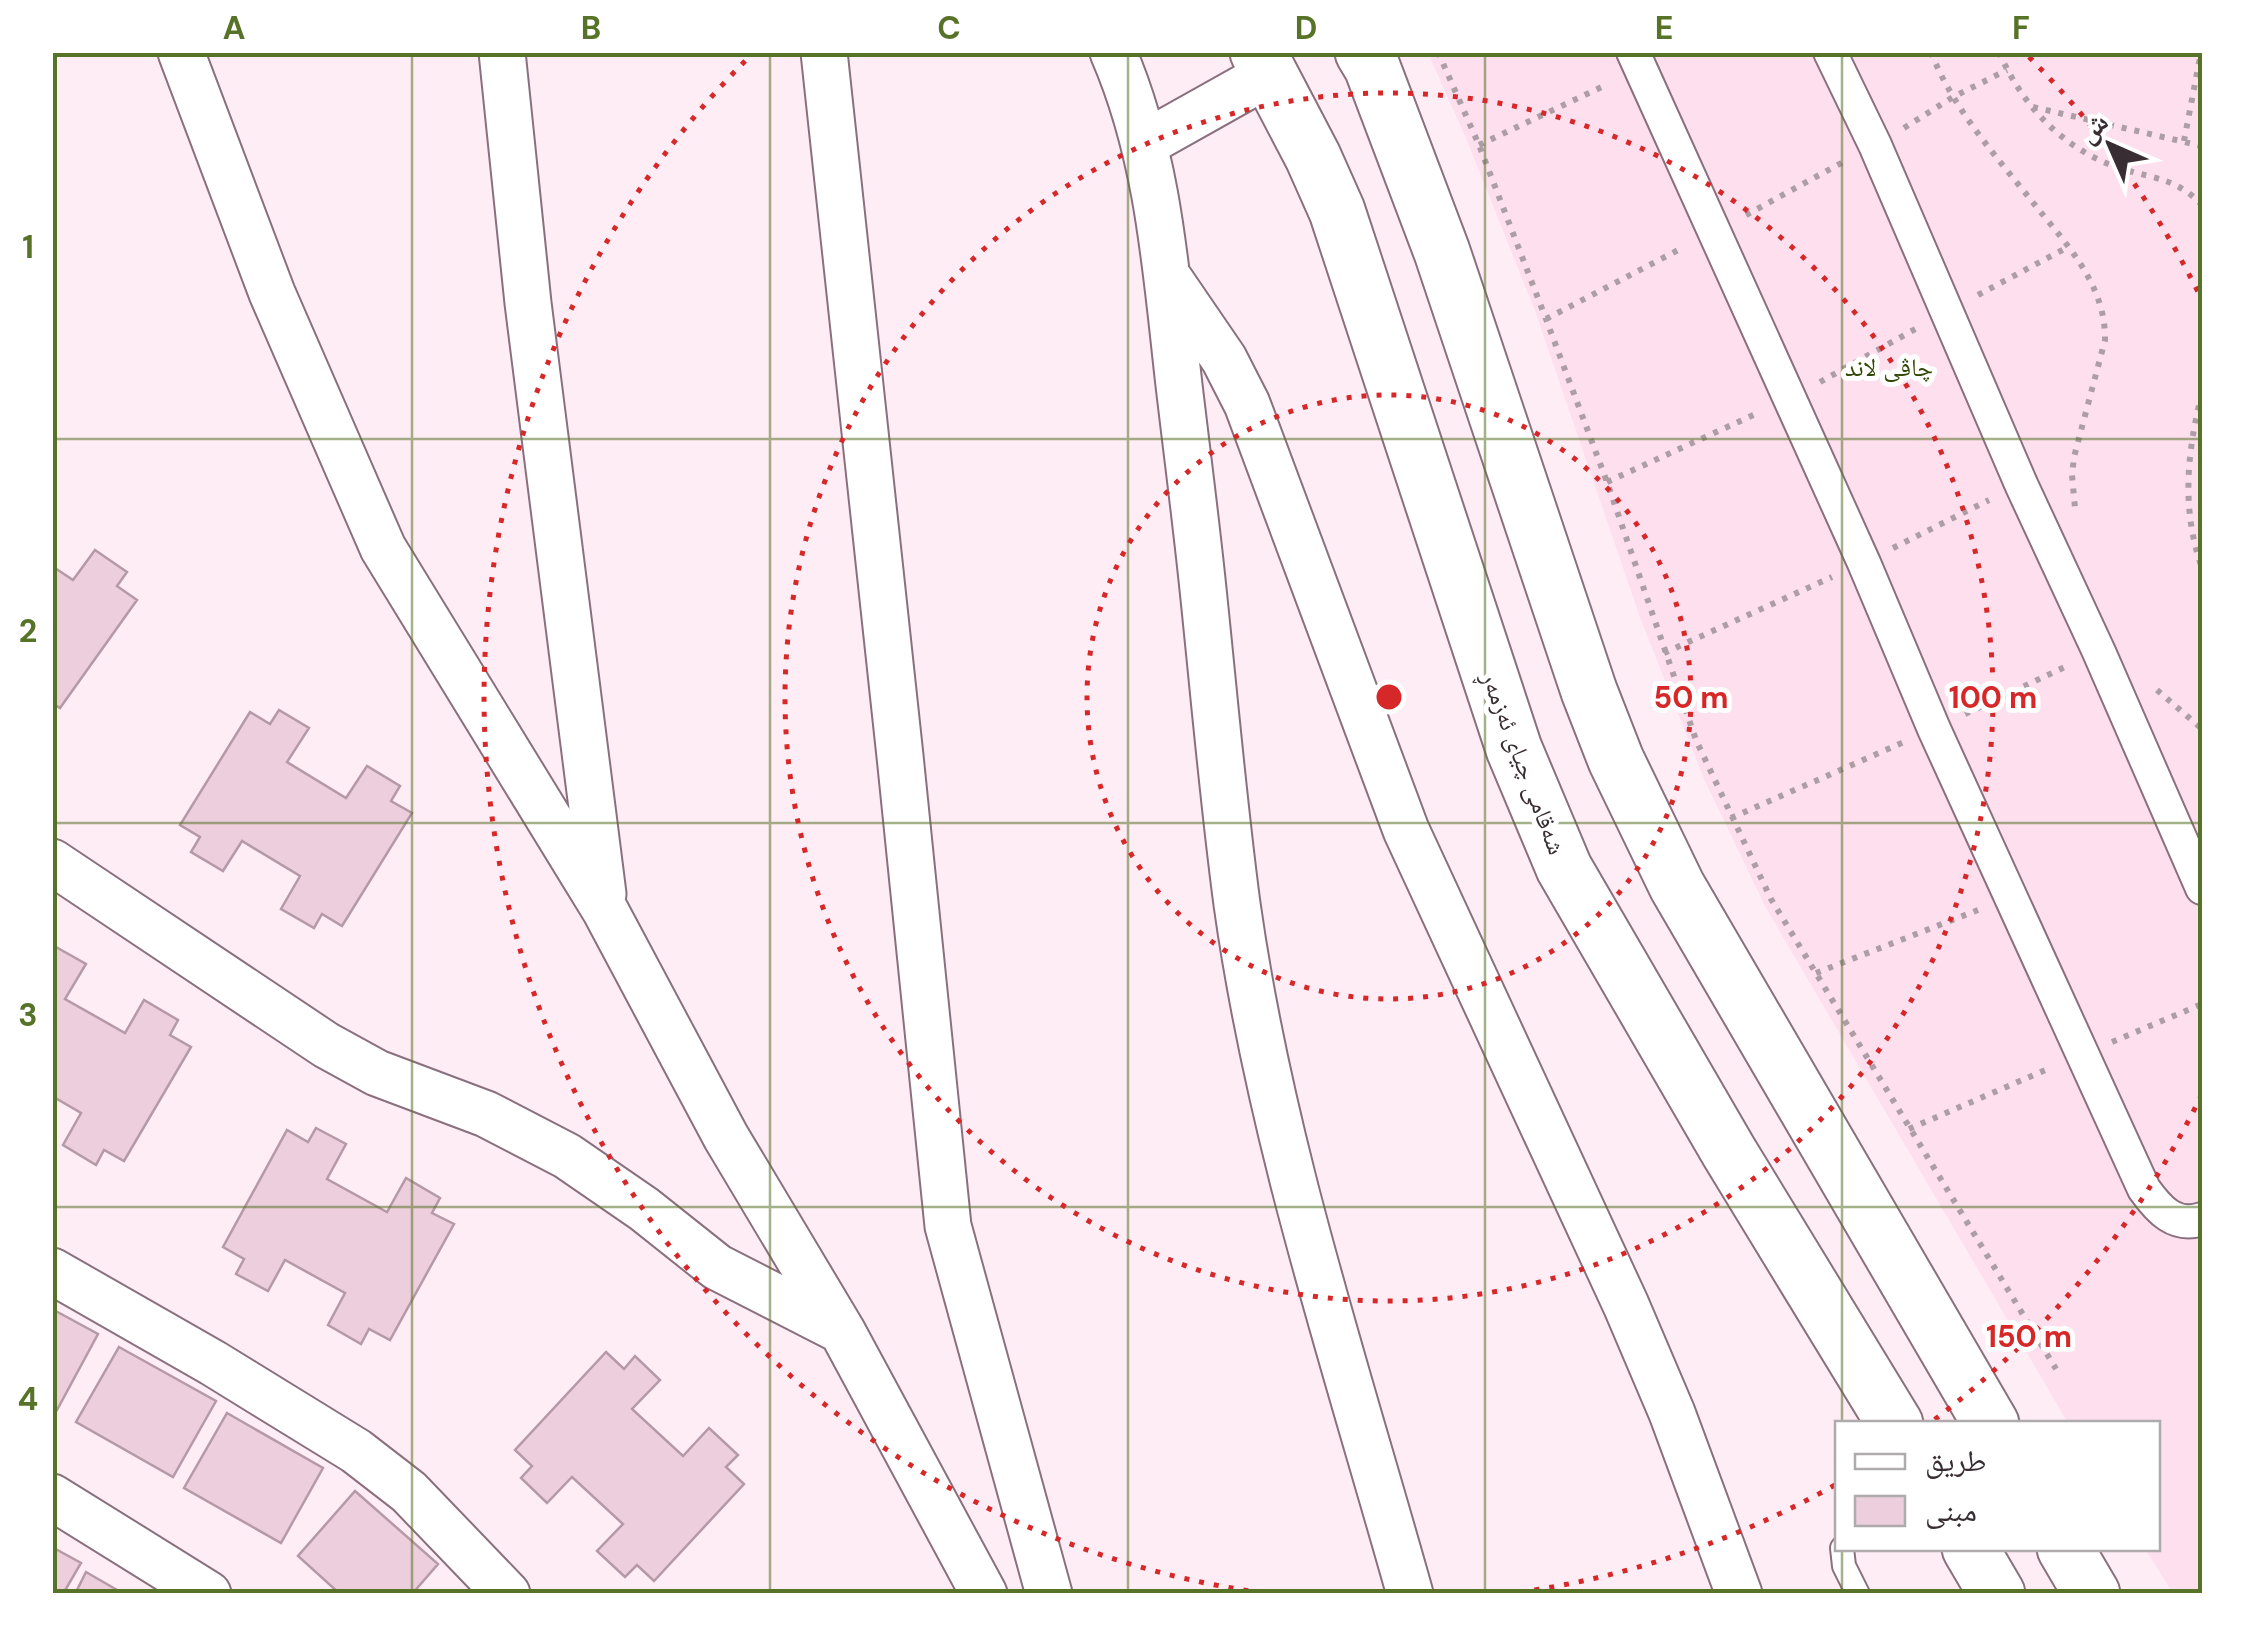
<svg xmlns="http://www.w3.org/2000/svg" width="2255" height="1646" viewBox="0 0 2255 1646" font-family="'DM Sans','Noto Naskh Arabic',sans-serif">
	<style>
		.built { fill: #fddfee }
		.building { fill: #eccedd; stroke: #b599a7; stroke-width: 2.5 }
		.lines { fill: none; stroke-linecap: round; stroke-linejoin: round }
		.service-casing { stroke: #8a707e; stroke-width: 26 }
		.pedestrian-casing { stroke: #8a707e; stroke-width: 36 }
		.minor-casing { stroke: #8a707e; stroke-width: 49 }
		.secondary-casing { stroke: #8a707e; stroke-width: 59 }
		.path { stroke: #ad9ea6; stroke-width: 6; stroke-dasharray: 5 8; stroke-linecap: butt }
		.service { stroke: #fff; stroke-width: 22 }
		.pedestrian { stroke: #fff; stroke-width: 32 }
		.minor { stroke: #fff; stroke-width: 45 }
		.secondary { stroke: #fff; stroke-width: 55 }
		.grid { fill: none; stroke: #577328; stroke-width: 2.5; stroke-opacity: 0.55 }
		.ring { fill: none; stroke: #d62828; stroke-width: 5; stroke-dasharray: 5 10 }
		.labels { text-anchor: middle; stroke-width: 10; stroke-linejoin: round; paint-order: stroke }
		.park-label { font-size: 25px; fill: #324806; stroke: #fff }
		.street-label { font-size: 25px; fill: #382d33; stroke: #fff }
		.centre { fill: #d62828; stroke: #fff; stroke-width: 5 }
		.ring-label { font-size: 30px; text-anchor: middle; font-weight: bold; fill: #d62828; stroke: #fff; stroke-width: 10; stroke-linejoin: round; paint-order: stroke }
		.neatline { fill: none; stroke: #577328; stroke-width: 4 }
		.grid-label { font-size: 32px; text-anchor: middle; font-weight: bold; fill: #577328 }
	</style>
	<rect width="100%" height="100%" fill="#ffedf6"/>
	<path class="built" d="M1428,53H2202V1593H2173L2145,1549L2158,1548V1424L2068,1423L1766,908L1704,779L1641,620L1535,311L1466,138Z"/>
	<path class="building" d="M95,550L127,572L117,586L137,600L60,708L52,703V566L73,580Z
		M279,710L309,728L287,762L346,798L367,766L400,786L391,801L412,813L342,926L322,914L314,928L281,909L300,876L242,841L223,871L191,852L200,837L180,825L250,712L270,724Z
		M56,947L86,964L65,999L125,1033L144,1000L178,1020L170,1035L191,1047L124,1161L104,1150L96,1165L63,1145L81,1113L52,1096V953Z
		M316,1128L346,1144L327,1179L387,1212L406,1178L440,1198L432,1213L454,1224L390,1340L369,1329L361,1344L328,1325L345,1293L285,1260L268,1291L236,1274L244,1259L223,1247L287,1130L308,1142Z
		M52,1309L98,1334L57,1410L52,1407Z
		M119,1347L216,1401L173,1477L76,1422Z
		M606,1352L624,1369L635,1356L660,1380L632,1409L683,1456L709,1428L738,1455L726,1467L744,1484L654,1581L637,1565L625,1577L597,1551L623,1524L572,1477L547,1503L521,1478L532,1466L515,1450Z
		M227,1413L323,1468L281,1543L184,1488Z
		M355,1491L438,1564L412,1594H340L298,1556Z
		M52,1547L81,1563L63,1594H52Z
		M86,1572L124,1594H75Z"/>
	<g class="lines">
		<g class="service-casing">
			<path id="service" d="M1842,1548L1844,1566L1858,1594"/>
		</g>
		<g class="pedestrian-casing">
			<path id="pedestrian" d="M1633,52L1864,563L1934,729L2144,1189C2159,1210 2175,1228 2202,1219
				M1830,52L1875,145L2021,484L2099,652L2202,888"/>
		</g>
		<g class="minor-casing">
			<path id="minor" d="M181,52L272,293L383,548L605,910L726,1137L842,1331L984,1594
				M502,52L528,303L603,894
				M824,52L900,756L948,1226L1049,1594
				M1113,52C1159,158 1166,272 1179,385C1187,453 1196,521 1203,589C1214,694 1223,799 1237,904C1270,1139 1346,1366 1410,1594
				M1144,144L1269,74
				M1170,280L1224,359L1247,404L1406,830L1626,1305L1672,1413L1739,1594
				M52,862L326,1045L377,1073L486,1114L567,1156L644,1209L717,1267L842,1331
				M52,1271L213,1363L356,1451L409,1492L507,1594
				M52,1497L208,1594"/>
		</g>
		<g class="secondary-casing">
			<path id="secondary" d="M1258,52L1313,157L1337,211L1514,749L1564,868L1729,1152L1895,1424
				M1363,52L1372,67L1442,252L1589,691L1616,760L1677,886L1991,1424
				M1970,1548L1997,1594
				M2065,1548L2092,1594"/>
		</g>
		<path class="path" d="M1438,52L1479,145L1546,319L1607,482L1696,740L1771,899L2056,1369
			M1931,52C1952,107 1994,154 2031,200C2064,242 2106,283 2105,340L2074,457L2072,475L2075,508
			M1999,52C2023,108 2067,153 2126,170C2158,179 2178,180 2202,205
			M2033,107L2202,146
			M1904,128L1953,97L2007,70
			M2184,141L2201,52
			M1479,145L1608,84
			M1746,215L1845,161
			M1978,295L2068,247
			M1546,319L1682,248
			M1820,382L1919,327
			M2202,393C2187,452 2181,509 2202,568
			M1607,482L1760,412
			M1893,548L1989,500
			M1664,653L1832,577
			M2157,690L2202,729
			M1965,714L2067,666
			M1731,818L1904,742
			M1816,973L1978,910
			M2112,1042L2202,1004
			M1909,1129L2050,1068"/>
		<use href="#service" class="service"/>
		<use href="#pedestrian" class="pedestrian"/>
		<use href="#minor" class="minor"/>
		<use href="#secondary" class="secondary"/>
	</g>
	<path class="grid" d="M412,52V1594M770,52V1594M1128,52V1594M1485,52V1594M1842,52V1424M52,439H2202M52,823H2202M52,1207H2202M1842,1548V1594"/>
	<g class="ring">
		<circle cx="1389" cy="697" r="302"/>
		<circle cx="1389" cy="697" r="604"/>
		<path d="M2202 1094A905 905 0 0 1 1934 1420M1835 1485A905 905 0 0 1 1515 1593M1263 1593A905 905 0 0 1 749 57M2029 57A905 905 0 0 1 2202 300"/>
	</g>
	<g class="labels">
		<g class="park-label">
			<text x="1889" y="376">چاڤی لاند</text>
		</g>
		<g class="street-label">
			<text transform="translate(1524 763) rotate(69)" y="9">شەقامی چیای ئەزمەڕ</text>
		</g>
	</g>
	<circle cx="1389" cy="697" r="15" class="centre"/>
	<g class="ring-label">
		<text x="1691" y="708">50 m</text>
		<text x="1993" y="708">100 m</text>
		<text x="2029" y="1347">150 m</text>
	</g>
	<rect width="2255" height="1646" fill="none" stroke="#ffffff" stroke-width="110"/>
	<rect x="1835" y="1421" width="325" height="130" fill="#ffffff" stroke="#afabad" stroke-width="2.5"/>
	<rect x="1855" y="1454" width="50" height="15" fill="#ffffff" stroke="#afabad" stroke-width="2.5"/>
	<text x="1925" y="1471" font-size="30" fill="#382d33">طريق</text>
	<rect x="1855" y="1496" width="50" height="30" fill="#eccedd" stroke="#afabad" stroke-width="2.5"/>
	<text x="1925" y="1521" font-size="30" fill="#382d33">مبنى</text>
	<g transform="translate(2110 145) rotate(315)" stroke="#ffffff" stroke-width="8" paint-order="stroke">
	<path d="M0-8L18 38L0 25L-18 38Z" fill="#382d33"/>
	<text y="-15" font-size="28" font-weight="bold" text-anchor="middle" fill="#382d33">ش</text>
	</g>
	<rect x="55" y="55" width="2145" height="1536" class="neatline"/>
	<g class="grid-label">
		<text x="234" y="39">A</text>
		<text x="591" y="39">B</text>
		<text x="949" y="39">C</text>
		<text x="1306" y="39">D</text>
		<text x="1664" y="39">E</text>
		<text x="2021" y="39">F</text>
		<text x="28" y="258">1</text>
		<text x="28" y="642">2</text>
		<text x="28" y="1026">3</text>
		<text x="28" y="1410">4</text>
	</g>
</svg>
